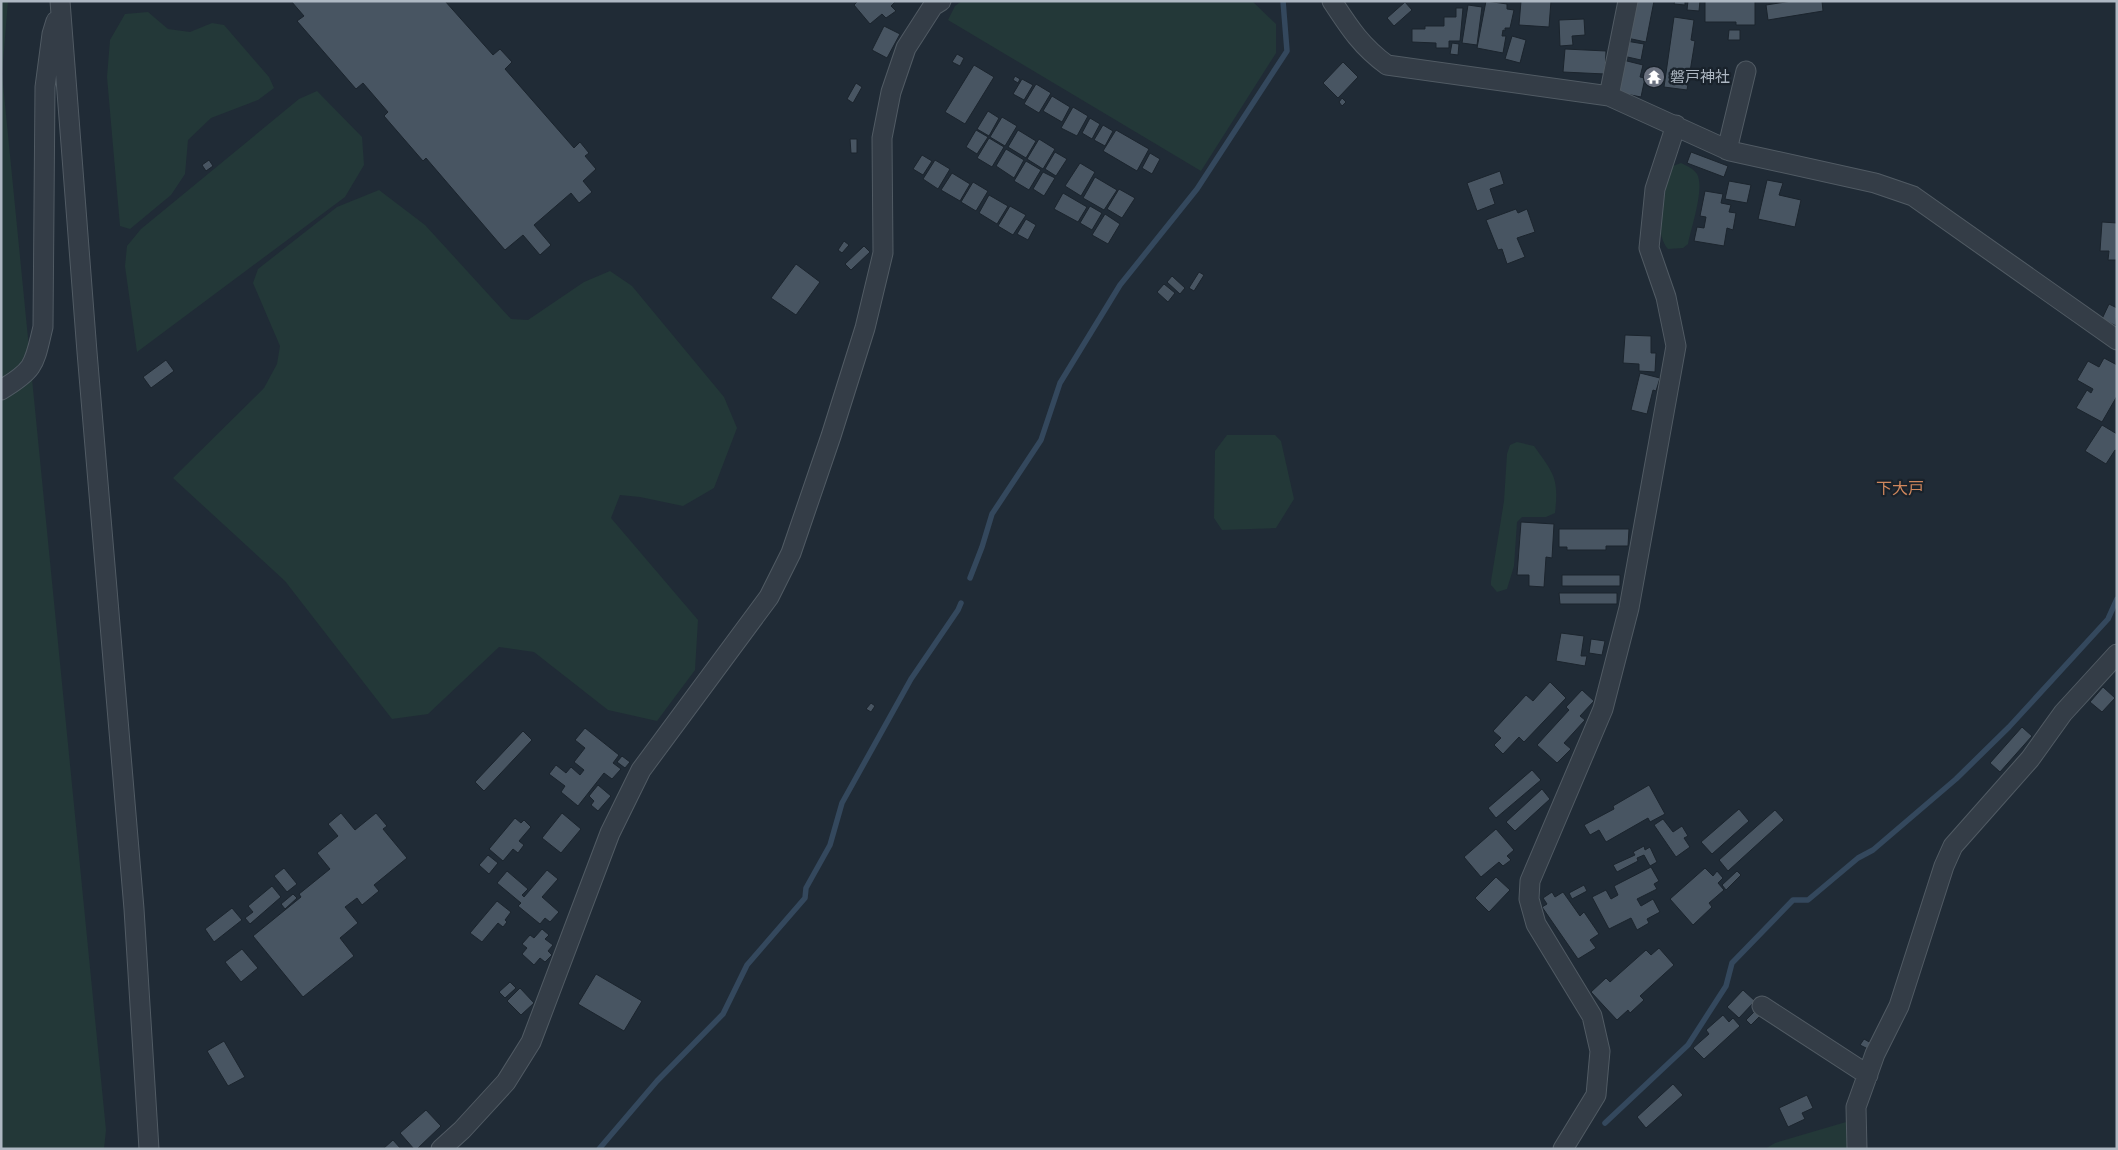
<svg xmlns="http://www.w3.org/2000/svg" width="2118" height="1150" viewBox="0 0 2118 1150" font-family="Inter,'Noto Sans JP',sans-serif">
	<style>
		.green { fill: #233838 }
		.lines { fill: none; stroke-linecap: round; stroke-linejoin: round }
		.stream { stroke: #34485d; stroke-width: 5.5 }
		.building { fill: #485562; stroke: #1b242d }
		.minor-casing { stroke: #515b64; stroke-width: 21 }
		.minor { stroke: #343d47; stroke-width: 19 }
		.labels { text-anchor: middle; stroke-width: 4.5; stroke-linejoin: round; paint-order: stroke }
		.poi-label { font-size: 15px; fill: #aeb8c3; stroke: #19222b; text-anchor: start }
		.neighbourhood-label { font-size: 16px; fill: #cf875d; stroke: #19222b }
	</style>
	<rect width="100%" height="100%" fill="#202b36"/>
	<path class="green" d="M1,1H8L2,74L106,1130L104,1149H1Z
		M962,1H1252L1276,24V53L1201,171L948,20L955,6Z
		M148,12L168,29L190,32L212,23L224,25L269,77L274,88L258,100L211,118L188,140L185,174L171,195L130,229L120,226L107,77L110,40L125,14Z
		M317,91L362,137L364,165L345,197L137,352L125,266L127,246L141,229L299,99Z
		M1681,163C1687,166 1693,168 1697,174C1705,188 1691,228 1688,244L1683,248L1668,249C1651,229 1665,188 1673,166Z
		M379,190L425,225L511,319L528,320L584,282L610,271L632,286L724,397L737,428L714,488L683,506L640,497L620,495L611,518L698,620L695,670L657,721L608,710L534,652L499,647L428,714L392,719L285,581L173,478L264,388L277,364L280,346L253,283L258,269L337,207Z
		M1227,435H1275L1281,441L1294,499L1276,528L1222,530L1214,518L1215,451Z
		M1517,442L1534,446C1554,474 1559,478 1555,513L1546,517H1522L1517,522L1514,566L1507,589L1497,592L1491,585V581L1504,501L1507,454L1510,445Z
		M1846,1122L1851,1132L1852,1149H1765L1775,1143Z"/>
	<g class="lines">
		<path class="stream" d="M970,578L982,547L992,514L1041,440L1060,383L1120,285L1197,189L1287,51L1283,1
			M1605,1123L1688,1045L1726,986L1732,963L1793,900H1808L1858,858L1873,850L1956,779L2009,727L2108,619L2117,599
			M599,1149L657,1081L723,1014L747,965L805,898L806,888L830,845L842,803L911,679L958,610L961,603"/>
	</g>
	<path class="building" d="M291,1H445L493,55L500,49L512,62L505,69L574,148L580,142L589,153L585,156L596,169L583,181L592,192L579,203L571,193L534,225L551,245L540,255L523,235L505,250L426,158L423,161L384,116L388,112L363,83L356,89L297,21L304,16Z
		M858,1H896L891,6L896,11L886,18L882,14L870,24L854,5Z
		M1486,1L1507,4V9L1514,10L1510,28H1505V31L1503,30L1502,36H1506L1503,53L1477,48Z
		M1521,1H1551L1549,27L1519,25Z
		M1635,1H1654L1646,42L1627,38Z
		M1675,1H1685V5L1674,4Z
		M1688,1H1700L1699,11L1687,10Z
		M1705,1H1755V25H1736V22H1705Z
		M1792,1H1822L1823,11L1768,20L1766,5Z
		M1405,2L1412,10L1394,26L1387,18Z
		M1468,5L1482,7L1477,45L1462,43Z
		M1456,8H1463L1460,41H1449V48H1436V43L1412,42V29H1425V26H1444V17H1456Z
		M1674,17L1694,20L1691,40L1695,41L1687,90L1664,87Z
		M1584,19L1585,35L1572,36L1573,45L1560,46L1559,20Z
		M884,26L900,34L887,58L872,50Z
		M1729,30H1740V40H1728Z
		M1512,36L1526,40L1520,63L1505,59Z
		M1626,41L1644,44L1641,60L1623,56Z
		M1452,43L1459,44L1458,55L1450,54Z
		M1565,49L1606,51L1605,74L1563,72Z
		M957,54L964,58L960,66L952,62Z
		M1623,60L1643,65L1640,77L1645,78L1641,97L1616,92Z
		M1343,62L1358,77L1338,98L1323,83Z
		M974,65L994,77L965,124L945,112Z
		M1652,67L1659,69L1658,71L1661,72L1658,84H1656L1655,86L1649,85L1650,82L1647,81L1650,69L1651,70Z
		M1015,76L1020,79L1018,83L1013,80Z
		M1022,79L1033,85L1024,100L1013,94Z
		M856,83L862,87L853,103L847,99Z
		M1036,84L1051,93L1039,113L1024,104Z
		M1052,96L1070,107L1062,122L1043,111Z
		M1342,98L1346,102L1342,106L1339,102Z
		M1073,107L1088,116L1077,136L1061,128Z
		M988,111L999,118L989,136L977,129Z
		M1002,117L1017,126L1005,146L990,137Z
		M1090,118L1100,124L1092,139L1082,133Z
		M1103,125L1113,131L1105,146L1094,140Z
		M976,130L988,137L977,154L966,147Z
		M1018,130L1036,141L1026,158L1008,147Z
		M1116,130L1149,149L1137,171L1103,151Z
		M989,138L1004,147L992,167L977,158Z
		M850,139H857V153H851Z
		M1039,139L1055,149L1043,169L1027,159Z
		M1006,149L1024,160L1014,178L996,166Z
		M1055,152L1067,159L1056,176L1045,169Z
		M1691,152L1728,166L1724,177L1687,163Z
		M1150,153L1160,159L1152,174L1142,168Z
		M922,155L932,161L923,175L913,169Z
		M209,160L213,166L206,171L202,165Z
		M935,160L950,169L938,189L923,179Z
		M1026,161L1041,170L1029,190L1014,181Z
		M1080,163L1095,172L1081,196L1065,186Z
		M1500,171L1504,184L1490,189L1495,204L1477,211L1467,183Z
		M1043,172L1055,178L1044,196L1033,189Z
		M952,173L970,184L960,201L941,190Z
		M1095,177L1117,190L1104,210L1083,198Z
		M1767,180L1783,183L1779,195L1801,200L1795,227L1758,219Z
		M1729,181L1751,185L1747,203L1725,199Z
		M973,182L988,191L976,211L961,202Z
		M1119,189L1135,198L1122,218L1107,209Z
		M1705,191L1723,194L1721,203L1731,205L1729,212L1736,213L1733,230L1727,228L1724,246L1694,241L1697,227L1704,228L1706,217L1700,216Z
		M1063,193L1087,207L1078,222L1054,209Z
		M989,195L1008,206L997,224L979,213Z
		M1010,206L1026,215L1013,235L998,226Z
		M1090,206L1102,213L1092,230L1080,223Z
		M1516,209L1518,213L1527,209L1535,232L1517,238L1525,257L1507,264L1502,249L1498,250L1486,220Z
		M1105,214L1120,224L1108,244L1092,235Z
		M1026,219L1036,225L1028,240L1017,234Z
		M2102,222L2117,223V260H2108L2109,251H2100Z
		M844,241L849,245L842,253L838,250Z
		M864,246L870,252L851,270L845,264Z
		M796,264L820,282L796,315L771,298Z
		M1199,272L1204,275L1194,291L1189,288Z
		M1172,276L1185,288L1180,294L1167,282Z
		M1164,284L1175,293L1168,302L1157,292Z
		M2109,304L2117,308L2116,326L2102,319Z
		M1625,335L1651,336V353H1656L1655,372L1639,371V364L1623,363Z
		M2104,358L2117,365V396L2102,422L2076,408L2087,390L2091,393L2093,389L2077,380L2088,361L2099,367Z
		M166,360L174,371L151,388L143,377Z
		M1640,373L1660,378L1656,391L1653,390L1647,414L1631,410Z
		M2102,425L2117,434V451L2115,450L2106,464L2085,451Z
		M1521,522L1554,524L1552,558L1546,557L1544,587L1529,586V575H1517Z
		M1559,529H1629L1628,546H1606V550H1567V547H1559Z
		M1562,575H1620V586H1562Z
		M1559,593H1617V604H1560Z
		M1561,633L1584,636L1581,656H1587L1585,666L1556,661Z
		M1591,639L1605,641L1602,655L1589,653Z
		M1550,682L1566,698L1524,742L1519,737L1503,754L1494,745L1501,738L1493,731L1526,695L1533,701Z
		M2103,687L2115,698L2102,712L2090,702Z
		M1582,690L1594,701L1580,716L1585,720L1564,743L1571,749L1557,763L1537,745L1569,710L1566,707Z
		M871,703L875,706L871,712L866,709Z
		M2022,727L2032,736L2000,772L1990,763Z
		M585,728L619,755L613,763L621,769L612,779L604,773L578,806L561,792L565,786L549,774L556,765L566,773L571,767L580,775L584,770L574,762L585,748L575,740Z
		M523,731L532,740L484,791L475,782Z
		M622,756L630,762L625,768L617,762Z
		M1532,770L1541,780L1496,818L1488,808Z
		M598,785L611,796L598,811L591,805L594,801L589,796Z
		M1649,785L1665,814L1650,822L1648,818L1606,842L1599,830L1590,835L1584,825L1614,809L1613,806Z
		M1542,789L1550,799L1515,831L1506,822Z
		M1739,809L1749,821L1712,854L1701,842Z
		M1775,810L1784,820L1728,871L1719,860Z
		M341,813L355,830L376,813L387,826L383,829L407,858L374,885L379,891L362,905L357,898L345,907L358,923L340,938L354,956L303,997L253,936L301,897L299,894L330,869L317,853L338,836L328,824Z
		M562,813L581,829L561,853L542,838Z
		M515,818L521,823L524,820L531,827L519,841L524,845L518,853L513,849L503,861L489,849Z
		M1663,819L1673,832L1682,826L1688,836L1684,838L1690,847L1676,857L1654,825Z
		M1496,829L1514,850L1507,856L1511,860L1503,866L1499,862L1481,877L1464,857Z
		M1644,846L1645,850L1650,847L1657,862L1650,866L1644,855L1637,858L1638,861L1617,872L1613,865L1635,855L1633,852Z
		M488,855L498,863L489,874L479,865Z
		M1651,867L1659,881L1654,884L1657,889L1637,899L1641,906L1653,899L1660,912L1647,919L1649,923L1637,930L1631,918L1609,929L1592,897L1606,890L1611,899L1618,895L1614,886Z
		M284,868L297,884L287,892L274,876Z
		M1705,868L1713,876L1717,871L1723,878L1718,883L1724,890L1709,903L1712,907L1693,925L1670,899Z
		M547,870L558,879L542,897L559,912L550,922L545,918L540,924L518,906L521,903L497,883L507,871L528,889L522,895L524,897Z
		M1737,871L1741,875L1726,890L1722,885Z
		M1496,877L1510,890L1489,912L1475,898Z
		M1584,885L1587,891L1572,899L1569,893Z
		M272,886L281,897L250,924L245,918L253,912L248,906Z
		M1552,892L1555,897L1563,892L1580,916L1584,912L1599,934L1590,940L1596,948L1578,959L1542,907L1547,904L1543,898Z
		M293,894L297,898L285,909L281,904Z
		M497,901L511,912L505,920L507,922L503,927L498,923L482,942L470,933Z
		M232,908L242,920L214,942L205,929Z
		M542,929L549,935L545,939L553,945L548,951L552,955L545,962L540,958L534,965L522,954L527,948L522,944L530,935L534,938Z
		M1659,948L1674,965L1640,996L1644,1000L1630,1013L1628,1010L1617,1020L1591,992L1606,978L1610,982L1646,950L1651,955Z
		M242,949L258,968L241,982L225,962Z
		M596,974L642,1001L624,1031L578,1004Z
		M510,982L516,988L505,998L499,992Z
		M520,988L534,1003L521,1015L507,1001Z
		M1743,990L1755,1001L1739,1018L1727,1007Z
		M1756,1010L1761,1015L1751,1025L1746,1020Z
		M1723,1015L1729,1022L1733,1018L1740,1026L1704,1059L1693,1048L1709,1034L1706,1030Z
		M1864,1039L1871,1043L1868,1049L1860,1045Z
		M224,1041L245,1077L228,1086L207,1051Z
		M1673,1084L1683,1095L1646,1128L1637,1117Z
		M1807,1095L1813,1108L1802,1113L1805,1119L1788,1127L1779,1108Z
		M426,1110L441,1126L417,1149H414L400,1133Z
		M393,1140L401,1149H383Z"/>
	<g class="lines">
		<g class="minor-casing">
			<path id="minor" d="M60,1L87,352L134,909L149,1149
				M1332,1C1349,27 1361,46 1387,65L1609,96L1730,151L1875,183L1913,196L2117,340
				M1609,96L1628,1
				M1727,150L1746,71
				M1,390C36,369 34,364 43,327L45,87L52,34L56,21
				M1762,1006L1868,1075
				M441,1149L462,1130L506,1082L531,1042L610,833L641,770L769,597L791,553L831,436L865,328L883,253L882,138L891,92L906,48L933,6L941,1
				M1563,1149L1596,1095L1600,1051L1592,1016L1536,924L1529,899L1530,881L1603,709L1629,608L1676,346L1666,297L1649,248L1655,189L1676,125
				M1857,1149L1856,1107L1875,1054L1899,1006L1944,866L1953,846L2030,759L2063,713L2117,654"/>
		</g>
		<use href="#minor" class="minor"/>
	</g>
	<defs>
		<g id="temple-disc" transform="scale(1.125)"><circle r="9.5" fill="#6b7280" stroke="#19222b"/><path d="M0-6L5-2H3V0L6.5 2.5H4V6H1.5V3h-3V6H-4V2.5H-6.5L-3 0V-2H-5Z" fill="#fff"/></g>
	</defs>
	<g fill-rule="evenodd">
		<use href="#temple-disc" x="1654" y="77"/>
	</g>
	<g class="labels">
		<g class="poi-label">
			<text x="1670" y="82">磐戸神社</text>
		</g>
		<g class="neighbourhood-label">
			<text x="1900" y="494">下大戸</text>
		</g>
	</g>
	<rect width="2118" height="1150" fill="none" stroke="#aeb8c3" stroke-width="5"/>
</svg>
